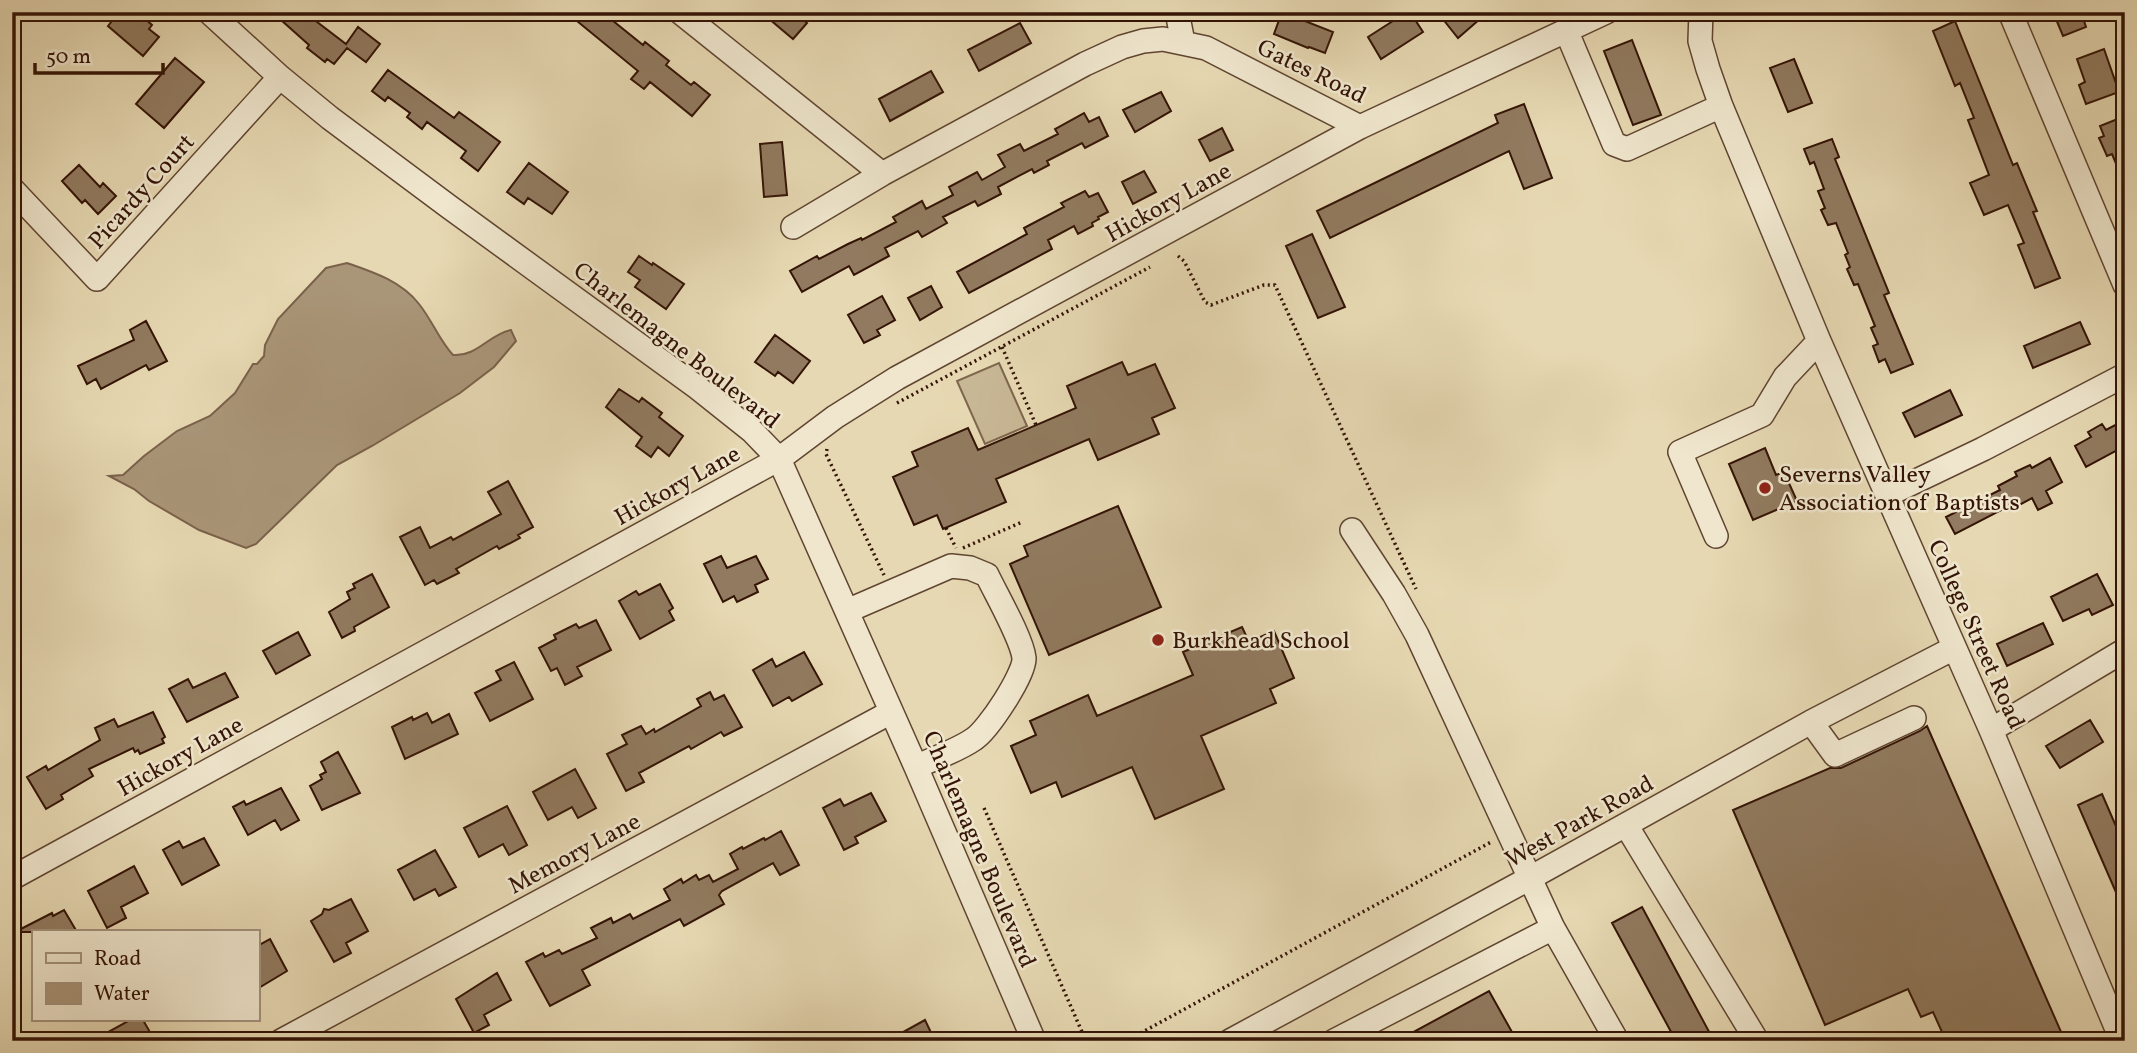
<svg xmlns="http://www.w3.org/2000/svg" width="2137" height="1053" viewBox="0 0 2137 1053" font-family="Vollkorn,serif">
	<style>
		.green { fill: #c8b795; stroke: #7e664e; stroke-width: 2 }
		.water { fill: #a99578; stroke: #7a614a; stroke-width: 2 }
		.building { fill: #917a5f; stroke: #341406; stroke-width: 2 }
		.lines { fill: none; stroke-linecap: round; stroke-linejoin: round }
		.minor-casing { stroke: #604531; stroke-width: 26 }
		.path { stroke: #341406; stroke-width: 3.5; stroke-dasharray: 2 3.5; stroke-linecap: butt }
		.minor { stroke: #efe6cd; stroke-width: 23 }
		.poi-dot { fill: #8f2418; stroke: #efe6cd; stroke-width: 2.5 }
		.labels { text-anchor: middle; stroke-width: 5; stroke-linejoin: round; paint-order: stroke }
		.street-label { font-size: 24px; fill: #341406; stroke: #efe6cd }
		.poi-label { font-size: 24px; fill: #341406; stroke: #efe6cd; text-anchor: start }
	</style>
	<rect width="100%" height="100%" fill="#e6d8b2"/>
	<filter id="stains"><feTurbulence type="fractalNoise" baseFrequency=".00286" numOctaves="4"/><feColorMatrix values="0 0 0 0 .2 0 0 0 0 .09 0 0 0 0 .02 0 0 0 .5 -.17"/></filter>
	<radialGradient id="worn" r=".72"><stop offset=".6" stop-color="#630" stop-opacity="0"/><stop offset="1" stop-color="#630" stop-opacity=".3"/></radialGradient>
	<path class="green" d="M999,363L1027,426L985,444L957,381Z"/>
	<path class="water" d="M347,263C373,272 401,281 419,304C432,320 439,340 453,355C477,357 489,334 511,330L516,341L494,367L460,393L372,446L337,465L256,544L246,548L199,530L149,501L134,489L109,476L123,475L144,456L177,431L210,416L235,393L253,364H257L264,356L265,345L278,319L326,268Z"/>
	<path class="building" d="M119,12H137L152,25L149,29L159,37L143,56L108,26Z
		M272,12H304L346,44L358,27L380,44L366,62L347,48L334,64L327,59L325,62L307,48L309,45Z
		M566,12H602L643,45L645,42L669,61L666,65L691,85L694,82L710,95L692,116L650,82L644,89L631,79L638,71Z
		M761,12H794L807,23L793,39Z
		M1282,12L1333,32L1325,53L1309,47L1308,48L1274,34Z
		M1407,12H1410L1423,32L1381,59L1368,37Z
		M1449,12H1488L1458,38L1442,18Z
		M2053,12H2081L2086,27L2063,36Z
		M1955,21L2013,165L2017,163L2037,211L2033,212L2060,278L2035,288L2018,245L2024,243L2008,205L1984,215L1970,183L1989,175L1968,120L1974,118L1960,83L1955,86L1933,31Z
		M1020,23L1031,43L979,71L968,50Z
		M1632,40L1661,115L1633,125L1604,51Z
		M2104,49L2119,92L2086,104L2079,85L2085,82L2077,59Z
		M175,58L204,82L164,128L136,104Z
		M1794,59L1812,103L1788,112L1770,68Z
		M388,70L454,118L459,112L500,142L478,171L461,158L466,151L427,122L422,129L407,117L410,113L388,97L385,101L372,91Z
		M931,71L943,92L890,121L879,99Z
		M1161,92L1171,111L1135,132L1123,110Z
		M1524,104L1552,178L1524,189L1509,151L1330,238L1317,211L1498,123L1495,115Z
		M1084,113L1089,122L1099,117L1108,136L1085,148L1082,143L1047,161L1049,165L1034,173L1032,169L998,187L1001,194L978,206L975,201L943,217L947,223L922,237L918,231L885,248L889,256L854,275L849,266L802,292L790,271L817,256L819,259L848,244L861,238L862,240L896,222L893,217L922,201L926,209L953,195L949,187L977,172L982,180L1005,167L998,155L1020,144L1024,151L1058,134L1055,129Z
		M2125,116V185L2112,154L2107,156L2099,138L2104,136L2100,126Z
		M1222,128L1233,150L1210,161L1199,140Z
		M1832,139L1839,157L1835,159L1889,293L1884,295L1913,364L1891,373L1885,359L1879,362L1873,346L1878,344L1871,328L1875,326L1858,284L1854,285L1847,269L1850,267L1845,255L1848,253L1836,223L1828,225L1821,210L1825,208L1818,191L1824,189L1814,162L1810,164L1804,149Z
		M782,142L787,195L764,197L760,144Z
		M529,163L568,192L552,214L528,198L524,204L507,192Z
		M79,165L100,187L103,183L116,196L98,214L85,200L82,203L62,181Z
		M1144,171L1156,192L1133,204L1122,182Z
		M1085,191L1089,197L1098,193L1108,212L1098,217L1099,219L1092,223L1093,226L1078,234L1074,226L1048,240L1052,249L969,293L957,272L1027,234L1024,228L1064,207L1061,203Z
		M1312,234L1345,307L1318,318L1286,246Z
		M639,256L652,265L653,263L684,284L666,309L635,287L640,280L628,272Z
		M931,286L942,307L920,320L908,298Z
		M882,296L895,320L877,330L880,335L864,343L848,315Z
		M146,321L167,361L149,370L146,365L101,389L96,379L87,384L78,366L134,340L130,330Z
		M2080,322L2090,344L2033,368L2024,346Z
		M775,335L810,361L793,383L778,372L775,376L755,362Z
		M1122,362L1128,375L1155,364L1175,408L1152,418L1159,434L1098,460L1089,439L996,479L1006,502L943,529L937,515L914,525L893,477L918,466L912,452L968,428L978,450L1076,408L1067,386Z
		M619,389L639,402L642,398L662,413L659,417L683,436L669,456L658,447L651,457L636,446L642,437L606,407Z
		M1950,390L1962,415L1915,437L1903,413Z
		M2125,420V446L2086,467L2075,446L2091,437L2088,432L2102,424L2106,430Z
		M1765,448L1776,475L1784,472L1797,501L1753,520L1729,464Z
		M2050,458L2062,482L2046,491L2052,503L2038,510L2032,498L2010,510L2009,506L1955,534L1946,517L2000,490L1998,486L2017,476L2015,472L2030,465L2032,468Z
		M508,481L533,527L518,535L520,538L499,549L497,546L456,569L459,573L437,584L434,580L425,585L400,537L420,527L430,548L451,537L453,540L501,514L488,492Z
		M1118,506L1161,607L1049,655L1010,564L1028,556L1024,546Z
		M721,556L727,568L756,556L768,579L755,585L758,592L737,602L734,596L723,602L704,564Z
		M372,574L389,607L354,627L355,631L342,638L329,612L350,599L347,592L355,588L353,584Z
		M2097,574L2113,605L2092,615L2089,609L2063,621L2051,597Z
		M660,584L673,608L669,611L674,620L640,639L619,601L636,591L639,595Z
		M596,620L611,650L577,667L582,676L565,685L557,668L551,671L539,648L556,639L554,635L576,624L579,628Z
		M2043,623L2053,644L2007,666L1997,644Z
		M1242,627L1249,642L1274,631L1294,678L1270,689L1276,703L1201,736L1224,789L1155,819L1132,767L1062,797L1056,782L1031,793L1011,746L1036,735L1030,721L1088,695L1097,716L1193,675L1183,652Z
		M298,632L310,655L276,674L263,651Z
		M804,652L822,684L792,701L789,697L773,706L753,670L772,659L776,667Z
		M514,662L533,699L490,721L475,693L501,680L496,671Z
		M225,673L238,697L187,722L169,689L188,679L193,688Z
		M710,692L714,700L724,695L742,727L724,736L721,732L691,749L689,746L639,773L644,782L626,791L607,754L627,744L622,735L641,726L646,734L654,729L655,732L701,706L697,699Z
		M153,712L165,737L162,739L164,743L140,754L138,750L135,752L133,748L89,769L93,776L61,795L63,799L46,809L27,777L46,766L48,770L100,740L95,728L114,719L118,727Z
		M427,713L432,723L449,714L458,734L405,759L392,727L412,717L413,720Z
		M2090,720L2103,742L2060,768L2046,746Z
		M1927,726L2065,1041H1946L1933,1012L1921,1017L1908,989L1825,1025L1733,810L1830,768H1841L1920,731Z
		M338,752L360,793L322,810L310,786L322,779L320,775L326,772L321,762Z
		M575,769L596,808L578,818L572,807L548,820L533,792Z
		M281,788L299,820L281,830L275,820L248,835L233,807L244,801L246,805Z
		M871,793L886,821L855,837L858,843L844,850L823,808L840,799L844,806Z
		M2102,794L2125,847V913L2078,805Z
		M507,806L527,845L509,855L503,844L479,857L464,828Z
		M781,831L799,865L780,875L773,863L722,891L719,895L724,904L684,926L680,919L582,970L590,985L550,1006L526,962L543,953L545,957L559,950L562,954L597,938L591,928L611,918L613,923L630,914L633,919L670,900L664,889L681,879L683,883L696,875L699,880L709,875L713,882L738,869L730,854L742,847L743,849L764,838L765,840Z
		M204,838L219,865L182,885L163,850L179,841L183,848Z
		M435,850L456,887L439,896L435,889L414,900L398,870Z
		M134,866L148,893L121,907L126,918L107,928L88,891Z
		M351,899L368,931L346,943L351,953L334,962L311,921L322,914L324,909L329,910Z
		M1642,907L1714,1041H1676L1612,923Z
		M64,910L77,932H15L52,913L53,916Z
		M270,939L287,971L257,989V946Z
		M497,973L511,1000L484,1015L489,1025L474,1033L456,999Z
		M1489,991L1517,1041H1397Z
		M130,1020H143L155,1041H92Z
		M925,1020L935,1041H887Z"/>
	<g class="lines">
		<g class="minor-casing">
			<path id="minor" d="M209,12L280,77L330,118L448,206L698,388L752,431L779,459L916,767L1034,1041
				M680,12L882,174L1085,64L1122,47L1143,41L1163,39L1206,48L1360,127L1606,12
				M1177,12L1183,42
				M1701,12L1700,41L1708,69L1721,106L1819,341L1991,730L2122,1041
				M2010,12L2125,285
				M1566,30L1614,144L1627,149L1721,106
				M12,189L97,279L280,77
				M793,227L882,174
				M1887,495L1983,449L2125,375
				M1716,536L1680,452L1762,415L1785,377L1819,341
				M847,611L951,566L970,568L987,575C996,594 1022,639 1024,658C1025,674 988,730 974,739C957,751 934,758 916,767
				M1811,722L1835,755L1914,718
				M1991,730L2125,650
				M1626,825L1757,1041
				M12,878L779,459L835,417L897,378L1360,127
				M1553,928L1617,1041
				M281,1041L891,712
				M1230,1041L1530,878L1811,722L1954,648
				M1334,1041L1553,928L1417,635L1394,594L1352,530"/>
		</g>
		<path class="path" d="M1178,256L1184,261L1205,302L1211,305L1264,285H1275L1416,589
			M1002,347L1036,425
			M897,403L1150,267
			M827,449L826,454L884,575
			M946,528L956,548
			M963,548L1022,522
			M984,808L1086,1041
			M1126,1041L1493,841"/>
		<use href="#minor" class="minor"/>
	</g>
	<g class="poi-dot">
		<circle cx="1765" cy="488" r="7"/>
		<circle cx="1158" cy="640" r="7"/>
	</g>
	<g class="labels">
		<g class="street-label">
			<text transform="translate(1312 71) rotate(26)" y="8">Gates Road</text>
			<text transform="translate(141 191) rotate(-48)" y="8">Picardy Court</text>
			<text transform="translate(1168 202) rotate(-29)" y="8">Hickory Lane</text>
			<text transform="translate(677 345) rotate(38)" y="8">Charlemagne Boulevard</text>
			<text transform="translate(677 485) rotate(-29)" y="8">Hickory Lane</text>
			<text transform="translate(1977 634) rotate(66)" y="8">College Street Road</text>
			<text transform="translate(180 756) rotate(-29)" y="8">Hickory Lane</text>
			<text transform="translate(1579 821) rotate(-29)" y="8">West Park Road</text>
			<text transform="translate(980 849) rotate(67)" y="8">Charlemagne Boulevard</text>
			<text transform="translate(574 853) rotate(-28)" y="8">Memory Lane</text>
		</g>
		<g class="poi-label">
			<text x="1779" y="482">Severns Valley<tspan x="1779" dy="28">Association of Baptists</tspan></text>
			<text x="1172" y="648">Burkhead School</text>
		</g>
	</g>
	<rect width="2137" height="1053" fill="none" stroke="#e6d8b2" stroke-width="42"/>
	<rect x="14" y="14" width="2109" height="1025" fill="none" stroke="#341406" stroke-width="3.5"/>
	<rect x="21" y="21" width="2095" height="1011" fill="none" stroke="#341406" stroke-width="2"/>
	<rect x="32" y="930" width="228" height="91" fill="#efe6cd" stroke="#a4927d" stroke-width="2"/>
	<rect x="46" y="953" width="35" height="10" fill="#efe6cd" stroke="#a4927d" stroke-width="2"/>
	<text x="94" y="965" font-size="21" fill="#341406">Road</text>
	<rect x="46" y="983" width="35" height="21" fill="#a99578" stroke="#a4927d" stroke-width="2"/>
	<text x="94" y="1000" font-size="21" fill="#341406">Water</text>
	<path d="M35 63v10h128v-10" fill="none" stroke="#341406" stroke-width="3.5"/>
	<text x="46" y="63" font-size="21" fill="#341406" stroke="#efe6cd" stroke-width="5" paint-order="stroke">50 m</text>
	<rect width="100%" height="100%" filter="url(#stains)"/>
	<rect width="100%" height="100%" fill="url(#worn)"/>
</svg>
